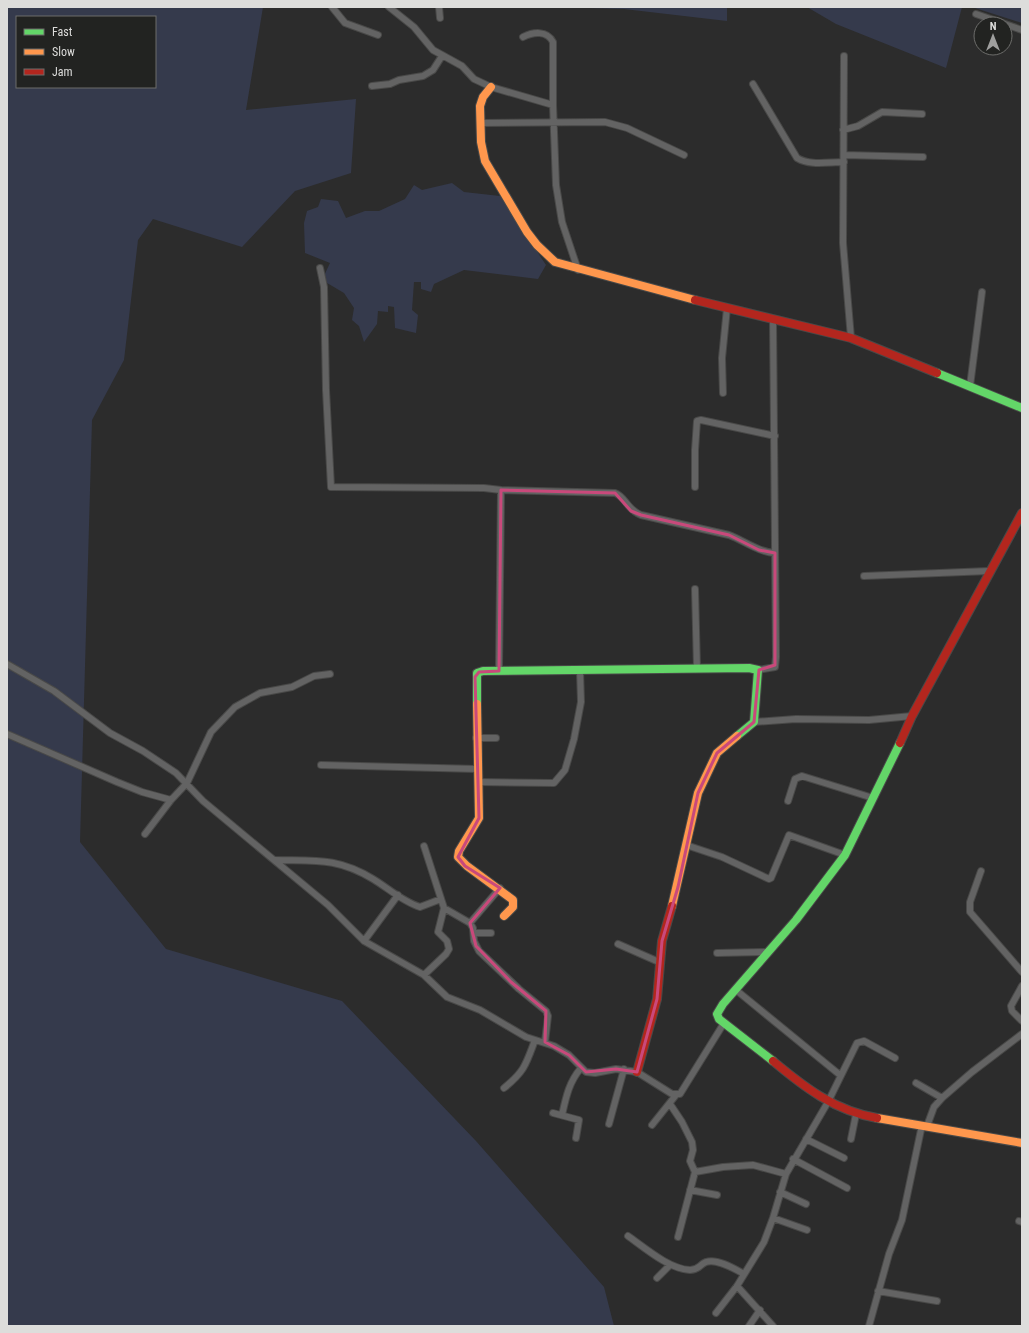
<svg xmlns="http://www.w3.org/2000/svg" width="1029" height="1333" viewBox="0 0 1029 1333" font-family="'Roboto Condensed',sans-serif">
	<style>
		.green { fill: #353a4c; fill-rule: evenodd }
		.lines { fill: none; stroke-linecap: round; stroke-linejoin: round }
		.street-casing { stroke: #494948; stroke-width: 8 }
		.fast-casing { stroke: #494948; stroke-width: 10 }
		.slow-casing { stroke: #494948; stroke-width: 10 }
		.jam-casing { stroke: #494948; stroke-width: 10 }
		.street { stroke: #636363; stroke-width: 6 }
		.fast { stroke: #63d668; stroke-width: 8 }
		.slow { stroke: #ff974d; stroke-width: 8 }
		.jam { stroke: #b3261e; stroke-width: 8 }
		.marked { fill: none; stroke: #c9497b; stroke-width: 3; stroke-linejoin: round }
	</style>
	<rect width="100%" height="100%" fill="#2c2c2c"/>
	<path class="green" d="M7,7H263L246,110L356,99L351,173L295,191L242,247L153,219L138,240L124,360L92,420L80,842L166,949L342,1001L476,1141L604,1287L614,1326H7ZM17,17H155V87H17Z
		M553,7H727V21L624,9Z
		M807,7H962L946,68L836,24Z
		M972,7H1022V23Z
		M452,183L464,192L500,196L546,265L538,279L464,270L434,284L431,292L421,289V282H414L412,310L418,315L416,333L395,328L394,307L388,306V312L378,311L377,324L364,342L359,326L352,320L354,308L344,293L322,280L330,263L305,253L304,223L307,211L318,207L321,199L338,201L346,218L365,211H379L405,199L414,185L422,190Z"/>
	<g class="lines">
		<g class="street-casing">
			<path id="street" d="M332,7L345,23L378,35
				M389,7L414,27L433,50L462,66L474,79L491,87L553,105L556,185L562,222L578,270
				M439,7L440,18
				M976,14L1022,30
				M523,37C533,32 547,30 553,42V105
				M844,56L843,243L851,338
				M753,84L797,158C810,166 828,162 844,162
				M372,86L390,84L399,80L423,76L433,70L442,56
				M480,123L605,122L627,128L684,155
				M843,130L858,126L882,112L922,114
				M844,155L923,157
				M320,268L324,287L326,390L331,487L484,488L501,490L499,671
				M970,386L982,292
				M723,393L722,358L727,308
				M695,487V450L697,421L701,420L775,436
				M501,490L615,493C626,497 626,509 641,515L729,535C745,541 758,552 775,553
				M864,576L989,571
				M695,589L697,669
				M7,664L54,691L110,733L143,751L176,773L203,801L328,905L364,941L424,975L447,997L480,1010L526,1037L554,1046L569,1055L586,1072L595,1073L616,1069L637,1072L672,1094H680L724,1023
				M758,670L775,667L776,657L773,319
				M754,722L796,719L869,720L912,716
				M7,734L117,782L142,792L171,800
				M476,738H496
				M321,765L477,769
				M478,782L554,783L565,770L574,739L581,702L580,671
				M788,801L795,779L802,776L873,798
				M145,834L171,800L187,783L211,732L235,707L260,693L292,687L314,676L330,674
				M686,845L722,857L769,879L771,878L789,835L845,855
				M424,846L444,908L470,923L473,928L474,941L479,951L519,989L546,1011L548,1016L545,1042
				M275,860C314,861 337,857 373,879C388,888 403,902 420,907L441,899
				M981,871L970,902V912L1022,972
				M470,923L500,888
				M474,933H491
				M364,941L398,895
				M618,944L659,962
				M717,953L768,952
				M424,975L446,954L449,949L447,941L438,932L444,908
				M1022,986L1011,1006L1012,1011L1022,1021
				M736,990L840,1075
				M916,1083L942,1098
				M504,1088C525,1071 526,1064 535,1040
				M670,1104L682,1122L692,1142L693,1150L690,1161L695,1172L678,1237
				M553,1113L579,1120L576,1138
				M562,1115C566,1097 569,1082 581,1068
				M609,1124L624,1069
				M652,1125L676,1095
				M927,1126L934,1107L942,1098L972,1072L1022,1034
				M806,1139L844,1158
				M851,1139L856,1114
				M793,1159L847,1188
				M695,1172L723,1167L753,1165L786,1174
				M690,1190L717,1195
				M780,1192L806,1204
				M773,1218L807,1230
				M1019,1221L1022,1222
				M628,1236C645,1248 669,1269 690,1270C699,1270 699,1265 706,1262C717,1258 735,1269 744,1274
				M657,1278L670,1265
				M737,1286L773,1326
				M878,1291L937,1301
				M716,1313L737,1286L764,1242L773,1218L786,1174L828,1102L857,1043L864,1041L895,1058
				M749,1326L760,1310
				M869,1326L889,1254L902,1220L922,1125"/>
		</g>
		<g class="fast-casing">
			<path id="fast" d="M937,373L1022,408
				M477,704V673L483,671L749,668L758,670L754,722L737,736
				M773,1061L719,1019L717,1014L723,1004L796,920L845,855L900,743"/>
		</g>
		<g class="slow-casing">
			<path id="slow" d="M491,87L483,97L480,106L481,142L485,161L527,232L537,245L555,262L695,300
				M477,704L479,818L459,851L458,857L467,866L513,900V907L504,916
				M672,906L698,793L717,753L737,736
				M877,1118L1022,1143"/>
		</g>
		<g class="jam-casing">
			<path id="jam" d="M695,300L851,338L937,373
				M900,743L912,716L1022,513
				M773,1061C804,1087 835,1111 877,1118
				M637,1072L657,999L662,941L672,906"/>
		</g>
		<use href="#street" class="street"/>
		<use href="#fast" class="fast"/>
		<use href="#slow" class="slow"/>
		<use href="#jam" class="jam"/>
	</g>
	<path class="marked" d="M501,490L615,493L631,511L641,515L729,535L759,550L775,553V665L759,670L754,722L717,753L698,793L678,887L662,941L657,999L637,1072L616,1069L586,1072L569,1055L545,1042L546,1011L511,982L476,946L470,923L500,888L465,866L458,857L479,818L475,677L479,672L499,671Z"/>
	<rect width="1029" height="1333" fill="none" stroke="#dddddb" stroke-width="16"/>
	<rect x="16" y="16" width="140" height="72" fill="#222321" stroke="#6d6d6b"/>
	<rect x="24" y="29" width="20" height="6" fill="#63d668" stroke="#6d6d6b"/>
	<text x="52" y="36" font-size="12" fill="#dddddb">Fast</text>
	<rect x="24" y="49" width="20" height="6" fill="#ff974d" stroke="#6d6d6b"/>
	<text x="52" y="56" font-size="12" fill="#dddddb">Slow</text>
	<rect x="24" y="69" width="20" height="6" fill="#b3261e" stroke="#6d6d6b"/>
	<text x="52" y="76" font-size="12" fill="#dddddb">Jam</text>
	<g transform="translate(993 36)"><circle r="19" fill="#222321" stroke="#6d6d6b"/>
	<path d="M0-3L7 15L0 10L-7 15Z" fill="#9f9f9e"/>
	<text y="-6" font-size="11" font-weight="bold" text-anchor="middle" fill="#dddddb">N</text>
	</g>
</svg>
